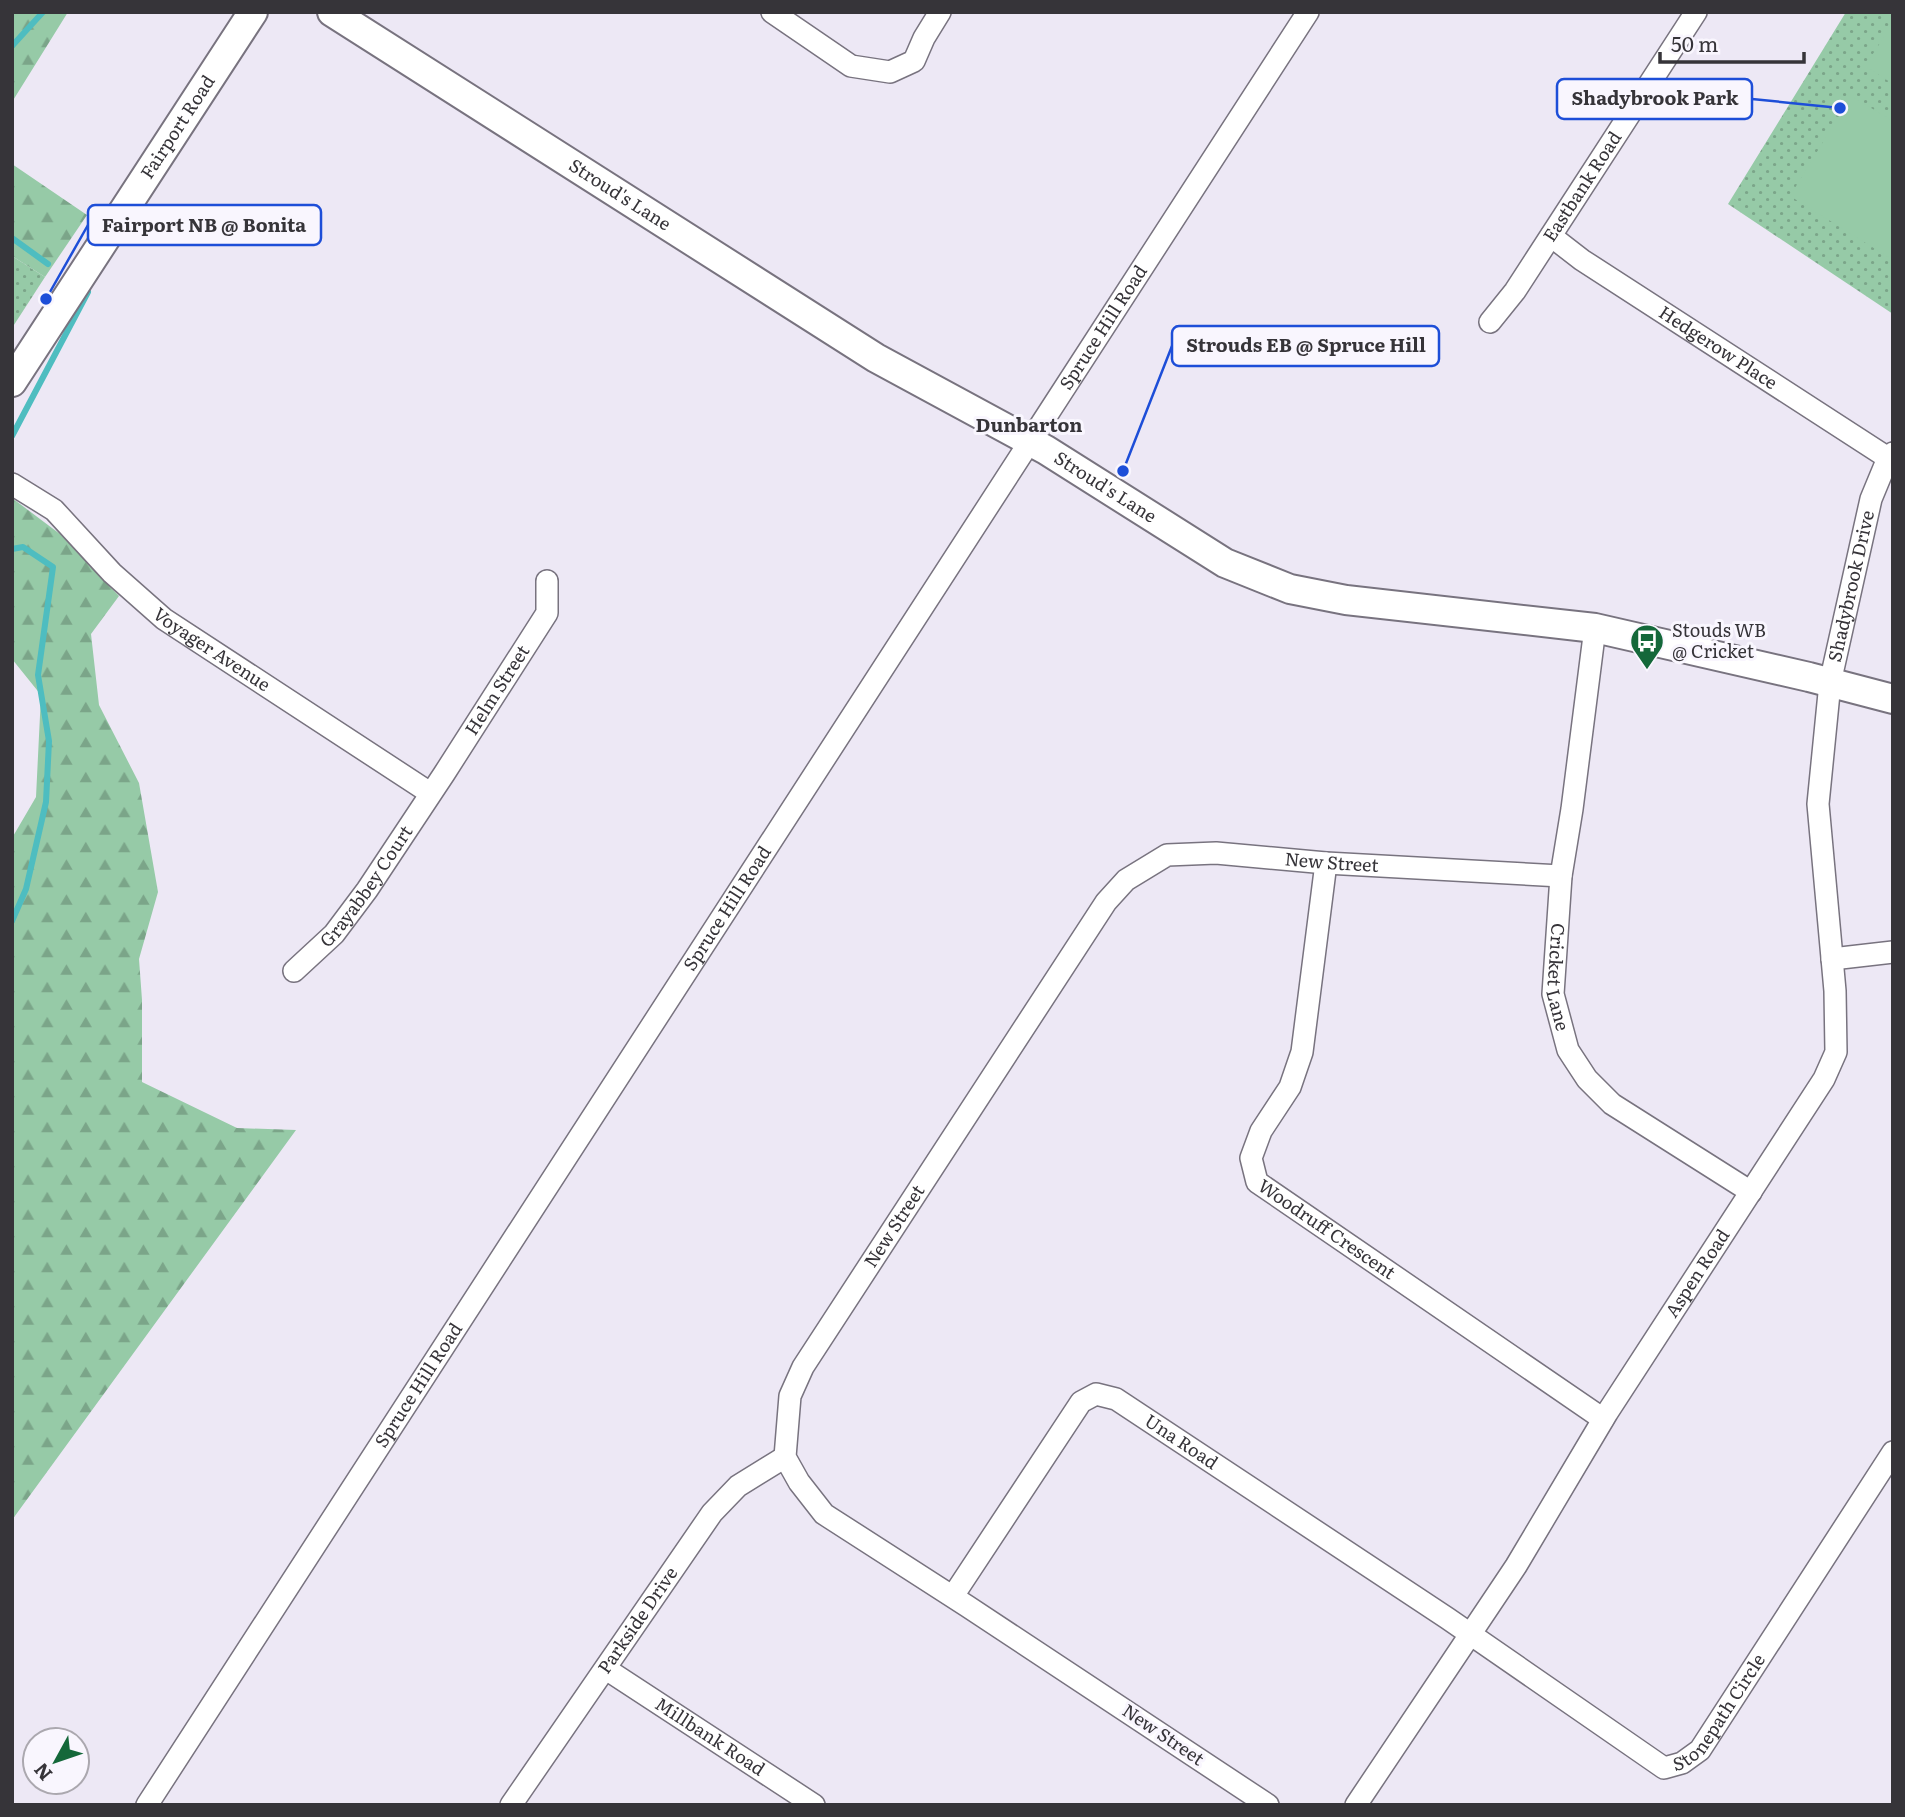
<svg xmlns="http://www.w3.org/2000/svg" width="1905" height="1817" viewBox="0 0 1905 1817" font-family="Literata,serif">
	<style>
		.green { fill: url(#green-dots) }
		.forest { fill: url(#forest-firs) }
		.pitch { fill: #96caa7 }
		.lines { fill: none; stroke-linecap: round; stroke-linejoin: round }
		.stream { stroke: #4ebdc0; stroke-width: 6 }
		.minor-casing { stroke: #78737f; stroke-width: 24 }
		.tertiary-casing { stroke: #78737f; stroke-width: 32 }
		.minor { stroke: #fff; stroke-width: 21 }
		.tertiary { stroke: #fff; stroke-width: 28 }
		.labels { text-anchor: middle; stroke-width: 6; stroke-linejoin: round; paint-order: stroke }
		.street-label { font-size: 18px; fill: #363439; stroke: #f9f6fe }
		.poi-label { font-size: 18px; fill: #363439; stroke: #f9f6fe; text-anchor: start }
		.neighbourhood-label { font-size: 19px; font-weight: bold; fill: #363439; stroke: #f9f6fe }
		.leader { fill: none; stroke: #1d4ed8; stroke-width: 2.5 }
		.callout-dot { fill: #1d4ed8; stroke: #f9f6fe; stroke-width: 2.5 }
		.callout { fill: #f9f6fe; stroke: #1d4ed8; stroke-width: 2.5 }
		.callout-label { font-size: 19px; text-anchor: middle; font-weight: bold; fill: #363439 }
	</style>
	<defs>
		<pattern id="green-dots" width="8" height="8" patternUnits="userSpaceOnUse" patternTransform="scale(1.75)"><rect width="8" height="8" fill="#96caa7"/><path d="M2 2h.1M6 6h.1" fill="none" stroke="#7ba589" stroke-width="1.8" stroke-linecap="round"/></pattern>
		<pattern id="forest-firs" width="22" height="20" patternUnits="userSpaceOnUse" patternTransform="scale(1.75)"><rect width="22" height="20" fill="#96caa7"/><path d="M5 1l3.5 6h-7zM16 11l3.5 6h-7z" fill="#7ba589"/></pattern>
	</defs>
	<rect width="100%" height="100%" fill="#ede8f5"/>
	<path class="green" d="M1846,12H1893V314L1728,204Z
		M12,256L45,277L12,328Z"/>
	<path class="forest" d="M12,12H68L12,102Z
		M12,164L87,215L45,277L12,256Z
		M12,498L60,534L119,596L91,634L99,705L139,783L158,892L139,959L142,1000V1082L237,1128L296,1130L12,1520V838L36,797L41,695L12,659Z"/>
	<path class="pitch" d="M1893,23V84L1865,66Z
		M1851,96L1893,121V260L1790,196Z"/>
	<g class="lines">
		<path class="stream" d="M12,46L43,12
			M12,238L48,264
			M12,436L88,292
			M12,549L23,547L53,567L38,675L49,741L46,802L26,889L12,921"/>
		<g class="minor-casing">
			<g id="minor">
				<path d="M772,12L851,66L890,72L914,61L924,38L940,12"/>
				<path id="s1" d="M1551,236L1582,260L1888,458"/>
				<path id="s2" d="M1490,322L1515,291L1696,12"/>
				<path id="s3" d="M12,484L54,510L112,573L164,619L430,793"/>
				<path id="s4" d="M1595,628L1572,809L1561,876L1553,994L1568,1050L1587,1079L1612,1104L1751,1192"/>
				<path id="s5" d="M1326,863L1302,1052L1290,1087L1261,1131L1251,1158L1257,1182L1603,1419"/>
				<path d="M1832,959L1893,952"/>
				<path id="s6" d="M294,971L334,934L367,890L444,774L547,613V581"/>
				<path id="s7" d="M953,1596L1081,1402L1096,1394L1116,1399L1447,1618L1664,1768L1682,1763L1700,1750L1893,1452"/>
				<path id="s8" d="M606,1669L814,1805"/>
				<path id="s9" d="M147,1805L1308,12"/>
				<path id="s10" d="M511,1805L712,1513L738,1486L785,1457"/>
				<path id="s11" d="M1268,1805L967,1606L824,1514L799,1482L785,1457L790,1396L803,1367L1106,902L1126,880L1167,855L1216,853L1326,863L1561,876"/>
				<path id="s12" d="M1356,1805L1516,1566L1607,1413L1824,1079L1836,1052L1835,991L1818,804L1830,683L1871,499L1888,458L1893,453"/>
			</g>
		</g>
		<g class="tertiary-casing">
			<g id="tertiary">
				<path id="s13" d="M332,12L876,358L1046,450L1225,563L1290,589L1346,600L1595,628L1809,677L1893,699"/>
				<path id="s14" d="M12,382L253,12"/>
			</g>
		</g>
		<use href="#minor" class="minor"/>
		<use href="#tertiary" class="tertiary"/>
	</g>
	<defs>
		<g id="bus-pin" transform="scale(1.75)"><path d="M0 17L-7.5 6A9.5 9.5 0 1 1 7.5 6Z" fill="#14683a" stroke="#f9f6fe"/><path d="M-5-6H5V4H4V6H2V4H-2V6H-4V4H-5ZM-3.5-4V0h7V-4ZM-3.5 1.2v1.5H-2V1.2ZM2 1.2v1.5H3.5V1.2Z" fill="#fff"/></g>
	</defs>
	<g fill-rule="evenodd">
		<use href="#bus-pin" x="1647" y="641"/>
	</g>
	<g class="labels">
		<g class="street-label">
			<text dy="6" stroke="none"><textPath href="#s14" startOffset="304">Fairport Road</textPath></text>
			<text dy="6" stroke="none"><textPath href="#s2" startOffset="164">Eastbank Road</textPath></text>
			<text dy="6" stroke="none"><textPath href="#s13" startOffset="341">Stroud's Lane</textPath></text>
			<text dy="6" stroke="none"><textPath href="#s9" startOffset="1760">Spruce Hill Road</textPath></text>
			<text dy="6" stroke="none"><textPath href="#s1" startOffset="201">Hedgerow Place</textPath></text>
			<text dy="6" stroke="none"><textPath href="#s13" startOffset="908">Stroud's Lane</textPath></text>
			<text dy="6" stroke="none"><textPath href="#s12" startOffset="1363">Shadybrook Drive</textPath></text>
			<text dy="6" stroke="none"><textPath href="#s3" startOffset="261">Voyager Avenue</textPath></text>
			<text dy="6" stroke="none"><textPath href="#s6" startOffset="348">Helm Street</textPath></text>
			<text dy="6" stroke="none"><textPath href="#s11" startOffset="1491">New Street</textPath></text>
			<text dy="6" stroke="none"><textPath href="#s6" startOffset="112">Grayabbey Court</textPath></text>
			<text dy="6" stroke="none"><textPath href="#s9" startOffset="1068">Spruce Hill Road</textPath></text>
			<text dy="6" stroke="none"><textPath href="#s4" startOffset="352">Cricket Lane</textPath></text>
			<text dy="6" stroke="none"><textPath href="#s11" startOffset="861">New Street</textPath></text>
			<text dy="6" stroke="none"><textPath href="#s5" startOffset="418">Woodruff Crescent</textPath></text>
			<text dy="6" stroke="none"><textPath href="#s12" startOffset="632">Aspen Road</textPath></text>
			<text dy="6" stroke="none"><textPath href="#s9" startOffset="500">Spruce Hill Road</textPath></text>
			<text dy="6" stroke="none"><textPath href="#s7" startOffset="348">Una Road</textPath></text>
			<text dy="6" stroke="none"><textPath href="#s10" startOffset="224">Parkside Drive</textPath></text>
			<text dy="6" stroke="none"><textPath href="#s7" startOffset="1012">Stonepath Circle</textPath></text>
			<text transform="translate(1163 1735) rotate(34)" y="6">New Street</text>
			<text dy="6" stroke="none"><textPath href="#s8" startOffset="124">Millbank Road</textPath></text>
		</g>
		<g class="poi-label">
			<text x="1672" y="637">Stouds WB<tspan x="1672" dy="21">@ Cricket</tspan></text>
		</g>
		<g class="neighbourhood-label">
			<text x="1029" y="432">Dunbarton</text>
		</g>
	</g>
	<path class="leader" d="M1840 108L1752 99M46 299L88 225M1123 471L1172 346"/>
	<g class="callout-dot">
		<circle cx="1840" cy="108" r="7"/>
		<circle cx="46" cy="299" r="7"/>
		<circle cx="1123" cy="471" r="7"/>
	</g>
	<g class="callout">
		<rect x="1557" y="79" width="195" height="40" rx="7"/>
		<rect x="88" y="205" width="233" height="40" rx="7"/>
		<rect x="1172" y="326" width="267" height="40" rx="7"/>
	</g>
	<g class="callout-label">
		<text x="1655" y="105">Shadybrook Park</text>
		<text x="204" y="232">Fairport NB @ Bonita</text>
		<text x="1306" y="352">Strouds EB @ Spruce Hill</text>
	</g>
	<rect width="1905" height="1817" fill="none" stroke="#363439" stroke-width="28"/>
	<g transform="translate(56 1761) rotate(230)"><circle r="33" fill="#f9f6fe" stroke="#aba8af" stroke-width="2"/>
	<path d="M0-5L12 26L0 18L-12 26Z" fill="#14683a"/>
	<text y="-10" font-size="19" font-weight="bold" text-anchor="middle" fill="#363439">N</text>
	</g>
	<path d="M1660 52v10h144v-10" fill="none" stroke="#363439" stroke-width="3.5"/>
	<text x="1671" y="52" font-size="21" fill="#363439" stroke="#f9f6fe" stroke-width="5" paint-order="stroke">50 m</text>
</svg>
